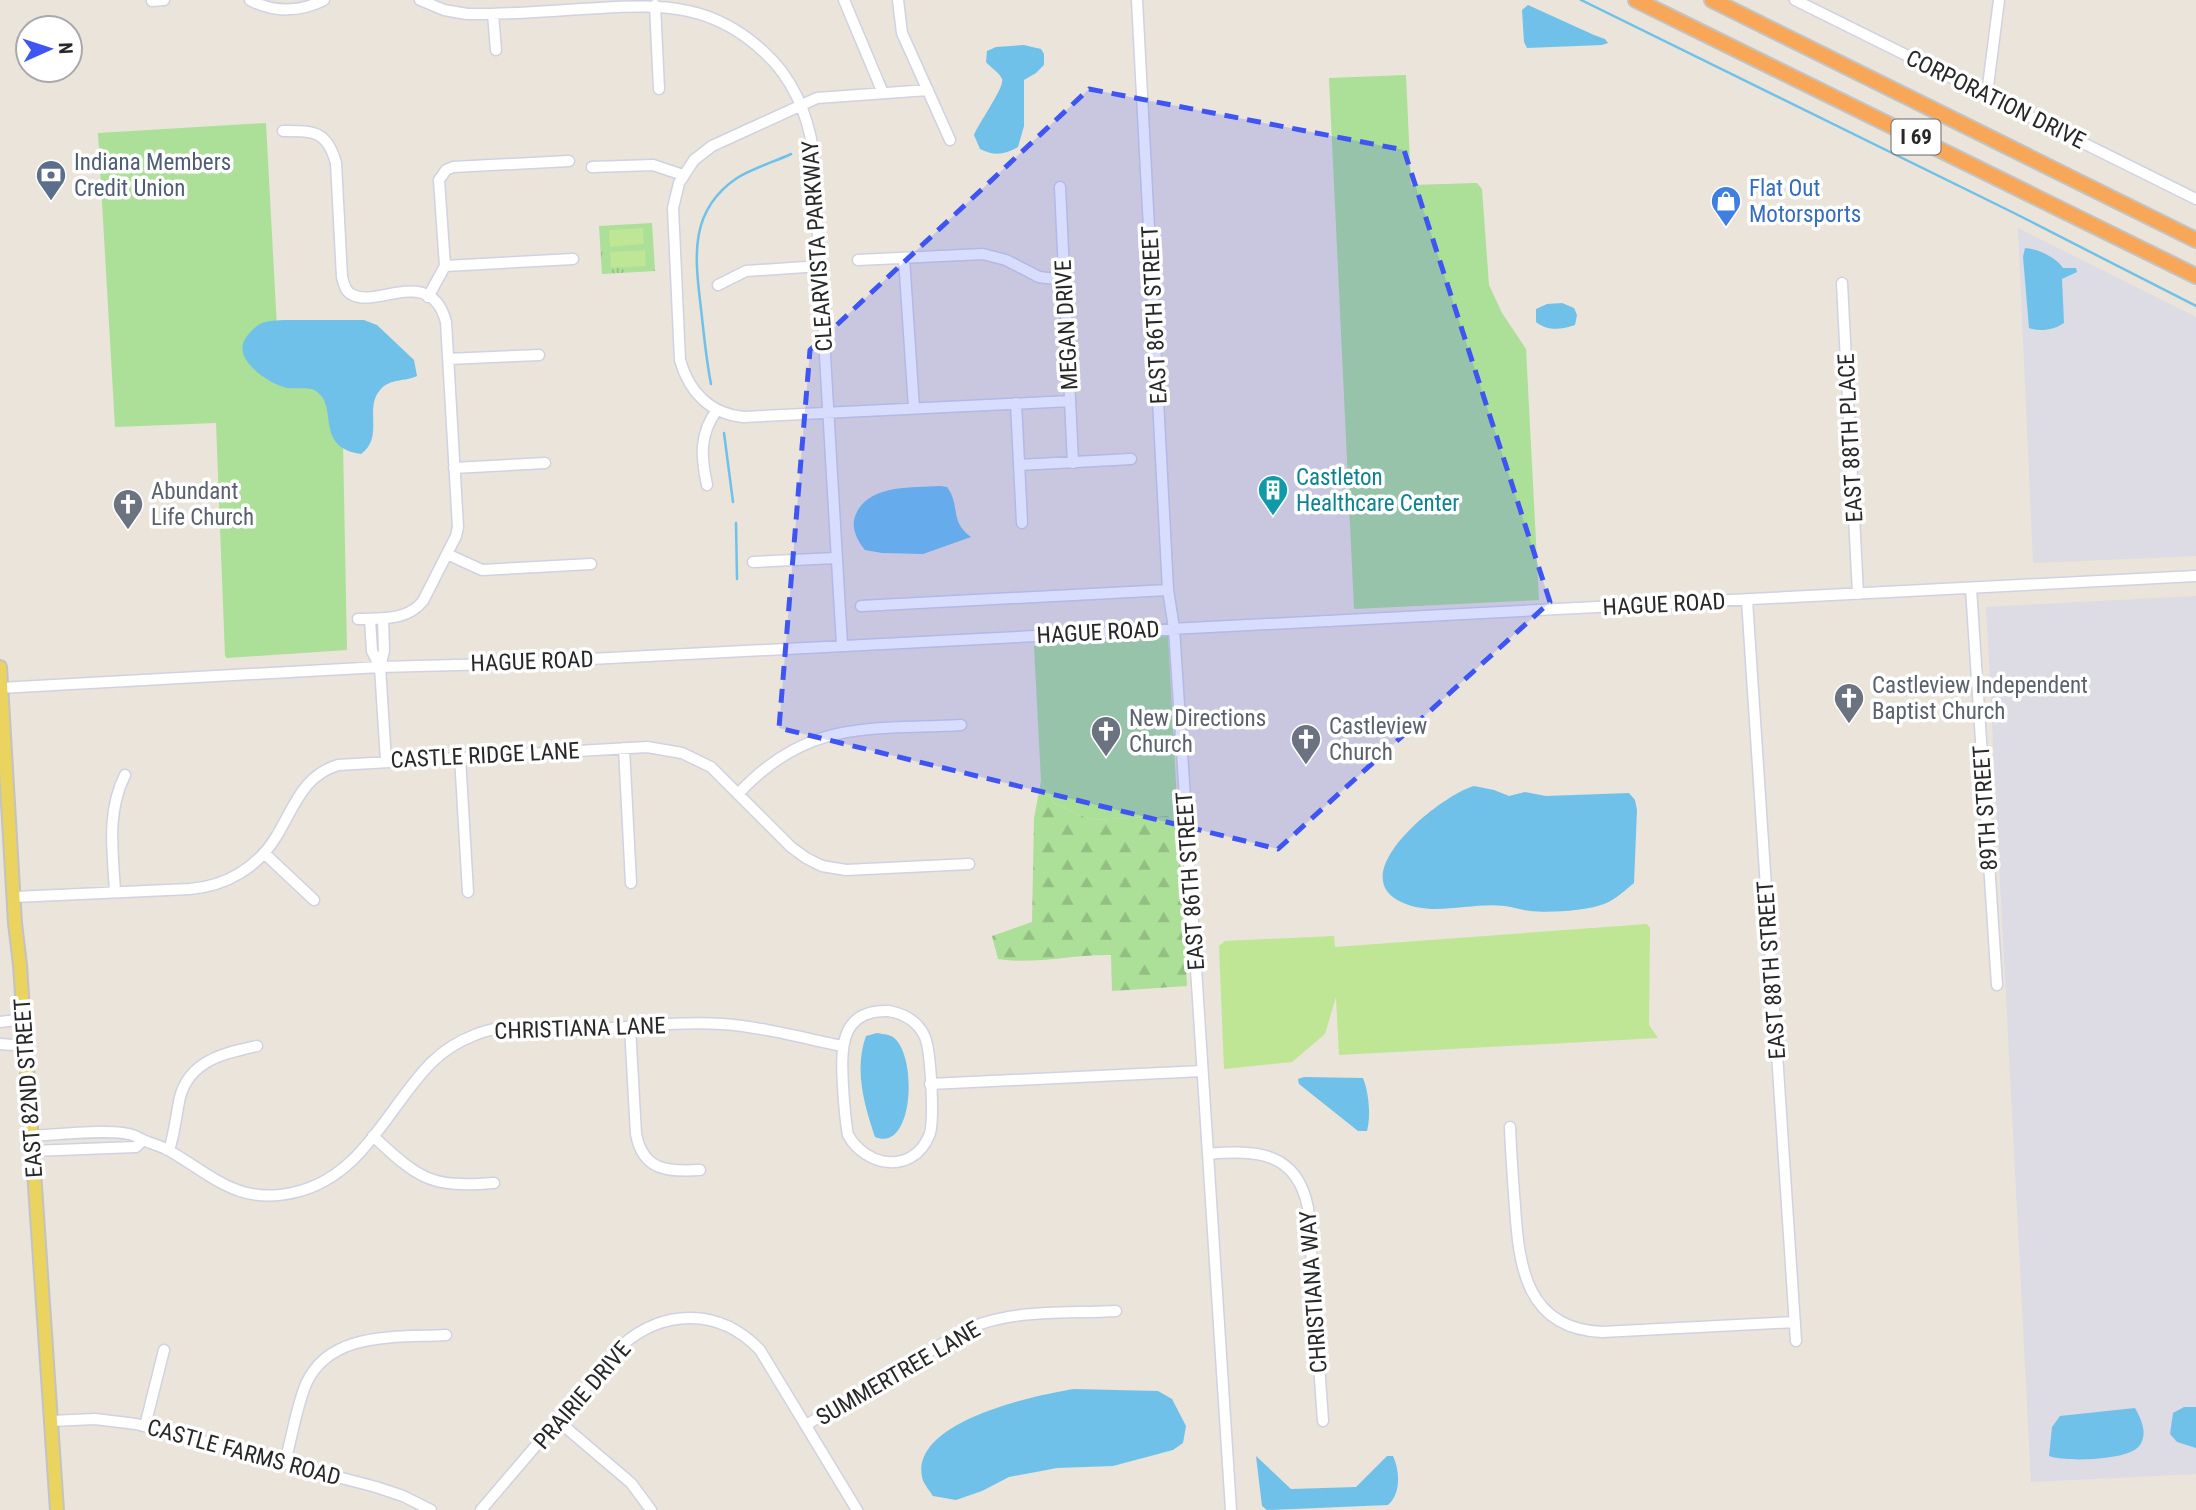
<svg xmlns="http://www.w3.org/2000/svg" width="2196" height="1510" viewBox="0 0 2196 1510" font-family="'Roboto Condensed',sans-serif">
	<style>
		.industrial { fill: #dddbe3 }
		.grass { fill: #acdf98 }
		.forest { fill: url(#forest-firs) }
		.park { fill: url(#park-tufts) }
		.pitch { fill: #bee694 }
		.water { fill: #70c1e9 }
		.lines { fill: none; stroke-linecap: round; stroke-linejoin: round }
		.stream { stroke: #70c1e9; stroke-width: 2.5 }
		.minor-casing { stroke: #d0d2e1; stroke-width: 13 }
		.major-casing { stroke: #c3c3c3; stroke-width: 16 }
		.highway-casing { stroke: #c3c3c3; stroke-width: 18 }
		.minor { stroke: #fff; stroke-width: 10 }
		.major { stroke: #ebd35f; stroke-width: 12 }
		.highway { stroke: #f8a758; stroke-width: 14 }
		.marked { fill: #3f55f3; fill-opacity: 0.2; stroke: #3f55f3; stroke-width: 5; stroke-dasharray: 14 9; stroke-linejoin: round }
		.labels { text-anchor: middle; stroke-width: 7; stroke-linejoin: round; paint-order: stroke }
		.shield { fill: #fff; stroke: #686868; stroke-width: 2 }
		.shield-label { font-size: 21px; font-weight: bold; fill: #282828 }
		.street-label { font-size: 23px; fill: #282828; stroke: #fff }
		.service-label { font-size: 23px; fill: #4e5e75; stroke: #fff; text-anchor: start }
		.shop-label { font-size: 23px; fill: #366cbe; stroke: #fff; text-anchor: start }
		.culture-label { font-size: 23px; fill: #0d838f; stroke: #fff; text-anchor: start }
		.worship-label { font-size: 23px; fill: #5b616d; stroke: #fff; text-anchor: start }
	</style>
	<defs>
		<pattern id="forest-firs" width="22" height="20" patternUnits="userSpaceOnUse" patternTransform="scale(1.75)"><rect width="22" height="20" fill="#acdf98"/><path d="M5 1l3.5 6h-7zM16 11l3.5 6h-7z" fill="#94bf83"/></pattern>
		<pattern id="park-tufts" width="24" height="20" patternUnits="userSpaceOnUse" patternTransform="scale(1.75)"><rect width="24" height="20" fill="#acdf98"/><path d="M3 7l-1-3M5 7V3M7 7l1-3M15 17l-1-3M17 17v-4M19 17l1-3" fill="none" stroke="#94bf83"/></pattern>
	</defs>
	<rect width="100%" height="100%" fill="#eae4da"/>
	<path class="industrial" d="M2018,228L2196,317V556L2033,563Z
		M2196,596V1474L2031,1482L1986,607Z"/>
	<path class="grass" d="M1406,75L1411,185L1477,183L1482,189L1489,285L1502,313L1526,349L1539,600L1354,609L1329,78Z
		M266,123L277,328L342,391L347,650L227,658L225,656L216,423L115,427L98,133Z
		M1168,636L1178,820L1167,816L1091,820L1054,803L1041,781L1034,646Z"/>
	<path class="forest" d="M1041,781L1054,803L1091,820L1167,816L1178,820L1187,986L1112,991L1111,955C1073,954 1035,965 998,959L992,936L1032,922L1034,818Z"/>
	<path class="park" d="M652,223L655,271L602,274L599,226Z"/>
	<path class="pitch" d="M643,228L644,244L610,247L609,230Z
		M645,250L646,266L611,268L610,252Z
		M1647,924L1650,928L1649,1025L1658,1038L1339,1055L1336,997L1325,1034L1292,1062L1224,1069L1219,946L1225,941L1334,936L1335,947Z"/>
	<path class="water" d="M1528,5L1594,35L1605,39L1608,43L1602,45L1527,48L1524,42L1522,10Z
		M1024,45L1041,49L1044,54V65L1036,73L1024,80V126L1018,147C1004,155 994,156 980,149L974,135C978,124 1005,87 1002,79C1000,73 990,67 986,62L987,51L996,47Z
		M2025,248C2038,249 2056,257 2063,268H2076L2077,272L2062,279L2064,323C2054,330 2040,332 2029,328L2023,257Z
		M1562,303L1574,308L1577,315L1575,325C1561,330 1547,331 1536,322V309L1547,304Z
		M285,320H364L377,325L414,360L417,376C405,382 391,378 381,389C363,407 385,437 361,454C312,447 341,404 314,390C307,387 295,389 287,388C269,384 229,358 247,336C260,320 266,321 285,320Z
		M940,486L947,487C961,506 949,521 971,537L923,554L882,553L865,550C857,540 850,527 856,514C869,484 912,488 940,486Z
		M1474,786L1494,790L1509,796L1525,792L1546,796L1629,793L1635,800L1637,810L1634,883C1625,890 1615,900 1604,904C1586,911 1549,913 1530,911C1521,910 1513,907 1504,906C1470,902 1431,918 1399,901C1344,872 1443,794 1474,786Z
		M877,1033C882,1034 888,1034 893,1037C918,1055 914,1153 875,1137C864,1105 854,1069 866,1036Z
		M1304,1077L1363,1078C1369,1093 1371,1116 1367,1131H1358L1299,1084L1298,1079Z
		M1074,1389L1158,1391L1172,1399L1186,1426L1183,1443L1173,1450L1113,1466L1057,1468L1009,1477L982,1491L956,1500L933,1496C929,1490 923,1483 922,1477C911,1421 1036,1395 1074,1389Z
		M2184,1407H2196V1448L2177,1442L2170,1434L2173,1413Z
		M2135,1408C2141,1419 2148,1433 2140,1445C2130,1461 2065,1462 2049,1456L2052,1427L2060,1416Z
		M1256,1456L1291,1489L1356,1487L1387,1456H1393C1400,1471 1401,1494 1388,1505L1267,1510L1262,1506Z"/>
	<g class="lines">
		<path class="stream" d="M1581,0L2016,214L2196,306
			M711,384C706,359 704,334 701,309C695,258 688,211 737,178C753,168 774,162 791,154
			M724,433L733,502
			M736,523L737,579"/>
		<g class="minor-casing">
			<path id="minor" d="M250,0C274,13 300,12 324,0
				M420,0L444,10L467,14C511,15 556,10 600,8C665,4 714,5 764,52C792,77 808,114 813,151L842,645
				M844,0L883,93
				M898,0L902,33L950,140
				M1137,0L1168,590L1174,628L1231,1510
				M1795,0L2196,199
				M152,1L164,0
				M655,5L659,89
				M493,14L496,50
				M928,90L817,98L712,146L694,160L679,183L673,208L680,360C689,392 710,414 744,417L1070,401
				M1987,94L1999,0
				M283,131C313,131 327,130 336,163L342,277C344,284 345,292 353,295C378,308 431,265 446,322L458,527L456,536L423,601C407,621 382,618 358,619
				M592,167L653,165L683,175
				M1060,187L1073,463
				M904,258L914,408
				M858,260L983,254L1006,260L1039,277L1064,280
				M445,266L573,259
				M1842,283L1858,594
				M718,285L746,271L820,266
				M428,297L445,266L439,180L446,170L453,167L569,161
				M448,359L539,355
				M1016,403L1022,523
				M1019,465L1131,459
				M454,468L545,463
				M707,485C701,457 699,434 717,410
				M447,554L482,570L591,564
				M753,562L836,558
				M1971,588L1997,985
				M1747,600L1796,1341
				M861,606L1168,590
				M383,618L384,651L380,667L386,761
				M370,619L372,651L380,667
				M0,688L380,667L495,664L2196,576
				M624,748L631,883
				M460,757L468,892
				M739,793C808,719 868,730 961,725
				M264,853L314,900
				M115,892C113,852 106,813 125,775
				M14,897L190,889C226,886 257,868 276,837C294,808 302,776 338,765L647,747L682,753L711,767L791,847L806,858L822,866L846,870L969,864
				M889,1011C904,1014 917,1021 924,1035C931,1048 935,1123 929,1136C912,1175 866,1167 848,1135C845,1119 844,1103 843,1086C841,1050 839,1009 889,1011Z
				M0,1022L24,1019
				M630,1027L636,1134C643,1171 668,1172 700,1170
				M0,1044L26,1046
				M930,1084L1202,1071
				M1510,1127C1511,1154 1513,1181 1515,1207C1519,1268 1527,1329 1602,1332L1795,1322
				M32,1136C53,1135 121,1127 137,1137C147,1143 160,1145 170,1151C214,1177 240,1206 296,1192C363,1176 387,1108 431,1063C456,1038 492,1025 527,1026C545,1027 562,1031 580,1030C627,1028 675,1021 722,1024C763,1027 803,1038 842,1046
				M373,1136C419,1179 430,1188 494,1183
				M169,1150C175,1132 176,1115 180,1097C190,1060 225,1053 257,1046
				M32,1151L136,1147L142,1141
				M1208,1154C1256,1150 1297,1151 1308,1208L1323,1421
				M51,1421L95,1419L136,1424L376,1487L403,1496L431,1510
				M558,1421L631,1483L651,1510
				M806,1425L960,1333C1004,1308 1066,1314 1116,1311
				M145,1426L164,1350
				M285,1462C292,1437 296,1408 306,1384C330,1330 398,1338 446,1335
				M481,1510L621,1346C663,1309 719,1307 760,1350L857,1510"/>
		</g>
		<g class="major-casing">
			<path id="major" d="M0,667L15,923L20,965L57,1510"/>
		</g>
		<g class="highway-casing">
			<path id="highway" d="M1636,0L2196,276
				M1712,0L2196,240"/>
		</g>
		<use href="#minor" class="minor"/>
		<use href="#major" class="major"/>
		<use href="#highway" class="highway"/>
	</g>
	<path class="marked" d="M1089,89L1404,150L1550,602L1278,849L779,728L810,350Z"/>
	<defs>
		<g id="bank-pin" transform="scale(1.575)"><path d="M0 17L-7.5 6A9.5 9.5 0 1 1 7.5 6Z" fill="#5c6f8a" stroke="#fff"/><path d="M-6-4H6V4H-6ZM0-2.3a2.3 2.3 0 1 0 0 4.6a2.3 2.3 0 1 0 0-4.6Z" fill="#fff"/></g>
		<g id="shop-pin" transform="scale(1.575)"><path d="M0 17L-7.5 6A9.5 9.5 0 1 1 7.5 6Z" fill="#3f7fe0" stroke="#fff"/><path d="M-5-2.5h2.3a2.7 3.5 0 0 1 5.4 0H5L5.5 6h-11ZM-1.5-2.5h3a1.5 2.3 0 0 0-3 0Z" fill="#fff"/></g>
		<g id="building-pin" transform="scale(1.575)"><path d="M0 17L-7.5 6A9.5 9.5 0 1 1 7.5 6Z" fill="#0f9aa8" stroke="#fff"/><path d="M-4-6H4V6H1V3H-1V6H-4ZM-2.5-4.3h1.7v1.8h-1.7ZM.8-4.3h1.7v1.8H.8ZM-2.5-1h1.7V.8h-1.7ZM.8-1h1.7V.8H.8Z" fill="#fff"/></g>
		<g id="church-pin" transform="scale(1.575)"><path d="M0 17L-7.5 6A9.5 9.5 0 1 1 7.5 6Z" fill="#6b7280" stroke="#fff"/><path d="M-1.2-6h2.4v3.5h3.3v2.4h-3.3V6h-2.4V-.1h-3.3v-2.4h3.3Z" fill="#fff"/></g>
	</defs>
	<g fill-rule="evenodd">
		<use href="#bank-pin" x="51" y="175"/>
		<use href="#shop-pin" x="1726" y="201"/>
		<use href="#building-pin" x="1273" y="490"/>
		<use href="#church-pin" x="128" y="504"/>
		<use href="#church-pin" x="1849" y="698"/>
		<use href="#church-pin" x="1106" y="731"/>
		<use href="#church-pin" x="1306" y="739"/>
	</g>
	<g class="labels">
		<rect class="shield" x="1891.5" y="119.5" width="49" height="35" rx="5"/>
		<g class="shield-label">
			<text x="1916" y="144">I 69</text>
		</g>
		<g class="street-label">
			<text transform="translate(1996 99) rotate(26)" y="8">CORPORATION DRIVE</text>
			<text transform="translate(817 246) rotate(-94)" y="8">CLEARVISTA PARKWAY</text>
			<text transform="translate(1154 315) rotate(-93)" y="8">EAST 86TH STREET</text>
			<text transform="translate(1066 325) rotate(-93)" y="8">MEGAN DRIVE</text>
			<text transform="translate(1850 438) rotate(-93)" y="8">EAST 88TH PLACE</text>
			<text transform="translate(1664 604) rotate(-3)" y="8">HAGUE ROAD</text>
			<text transform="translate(1098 632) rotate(-3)" y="8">HAGUE ROAD</text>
			<text transform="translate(532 661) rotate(-2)" y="8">HAGUE ROAD</text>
			<text transform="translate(485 755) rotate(-3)" y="8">CASTLE RIDGE LANE</text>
			<text transform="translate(1985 808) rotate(-94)" y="8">89TH STREET</text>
			<text transform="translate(1190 881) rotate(-94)" y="8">EAST 86TH STREET</text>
			<text transform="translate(1771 970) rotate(-94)" y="8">EAST 88TH STREET</text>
			<text transform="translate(580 1028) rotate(-2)" y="8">CHRISTIANA LANE</text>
			<text transform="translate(28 1088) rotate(-94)" y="8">EAST 82ND STREET</text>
			<text transform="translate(1313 1292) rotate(-94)" y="8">CHRISTIANA WAY</text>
			<text transform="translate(898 1373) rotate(-30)" y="8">SUMMERTREE LANE</text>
			<text transform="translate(582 1395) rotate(-49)" y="8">PRAIRIE DRIVE</text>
			<text transform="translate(244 1452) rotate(15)" y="8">CASTLE FARMS ROAD</text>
		</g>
		<g class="service-label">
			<text x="74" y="170">Indiana Members<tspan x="74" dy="26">Credit Union</tspan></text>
		</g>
		<g class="shop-label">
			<text x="1749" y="196">Flat Out<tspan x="1749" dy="26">Motorsports</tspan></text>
		</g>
		<g class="culture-label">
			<text x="1296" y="485">Castleton<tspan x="1296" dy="26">Healthcare Center</tspan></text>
		</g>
		<g class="worship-label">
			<text x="151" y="499">Abundant<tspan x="151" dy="26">Life Church</tspan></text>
			<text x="1872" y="693">Castleview Independent<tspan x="1872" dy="26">Baptist Church</tspan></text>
			<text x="1129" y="726">New Directions<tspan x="1129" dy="26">Church</tspan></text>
			<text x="1329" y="734">Castleview<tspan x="1329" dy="26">Church</tspan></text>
		</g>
	</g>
	<g transform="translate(49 49) rotate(87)"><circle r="33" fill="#ffffff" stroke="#a9a9a9" stroke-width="2"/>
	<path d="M0-5L12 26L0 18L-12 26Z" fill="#3f55f3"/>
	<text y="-10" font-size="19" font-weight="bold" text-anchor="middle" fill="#282828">N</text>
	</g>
</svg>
